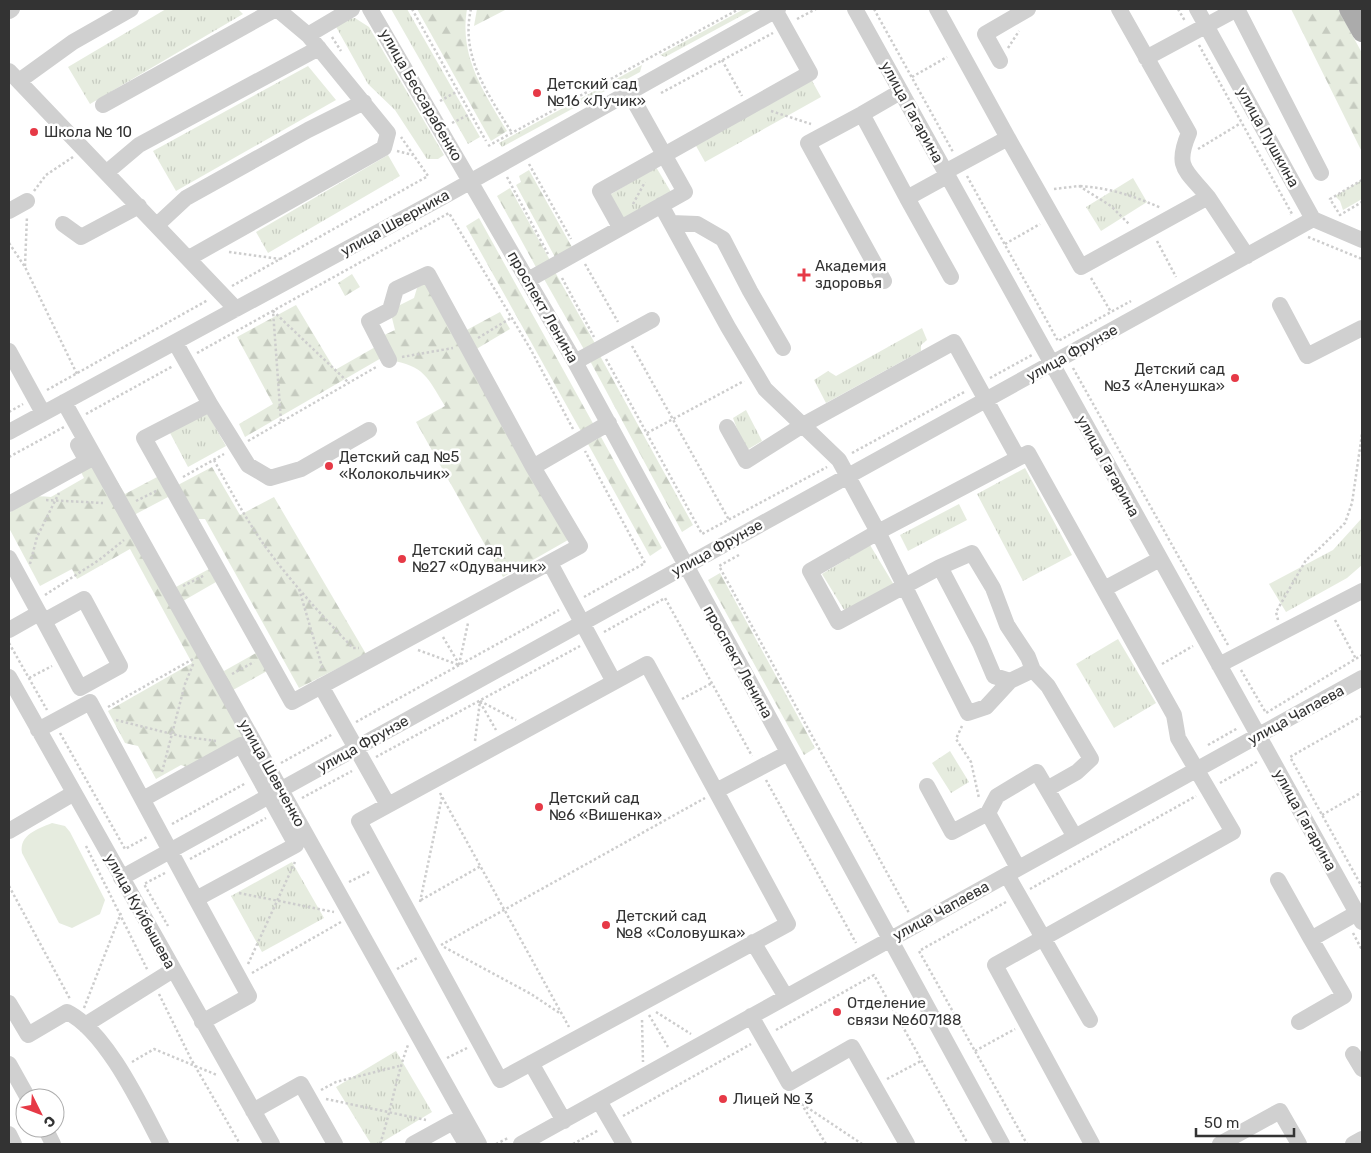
<svg xmlns="http://www.w3.org/2000/svg" width="1371" height="1153" viewBox="0 0 1371 1153" font-family="Rubik,sans-serif">
	<style>
		.grass { fill: url(#grass-tufts) }
		.forest { fill: url(#forest-firs) }
		.pitch { fill: #e6ecdf }
		.lines { fill: none; stroke-linecap: round; stroke-linejoin: round }
		.path { stroke: #cdcdcd; stroke-width: 2.5; stroke-dasharray: 2.5 2.5; stroke-linecap: butt }
		.minor { stroke: #d0d0d0; stroke-width: 16 }
		.major { stroke: #ababab; stroke-width: 20 }
		.poi-dot { fill: #e63946; stroke: #fff; stroke-width: 2 }
		.labels { text-anchor: middle; stroke-width: 5; stroke-linejoin: round; paint-order: stroke }
		.poi-label { font-size: 15px; fill: #333; stroke: #fff; text-anchor: start }
		.street-label { font-size: 15px; fill: #333; stroke: #fff }
	</style>
	<defs>
		<pattern id="grass-tufts" width="24" height="20" patternUnits="userSpaceOnUse" patternTransform="scale(1.25)"><rect width="24" height="20" fill="#e6ecdf"/><path d="M3 7l-1-3M5 7V3M7 7l1-3M15 17l-1-3M17 17v-4M19 17l1-3" fill="none" stroke="#c6cbc0"/></pattern>
		<pattern id="forest-firs" width="22" height="20" patternUnits="userSpaceOnUse" patternTransform="scale(1.25)"><rect width="22" height="20" fill="#e6ecdf"/><path d="M5 1l3.5 6h-7zM16 11l3.5 6h-7z" fill="#c6cbc0"/></pattern>
	</defs>
	<rect width="100%" height="100%" fill="#fff"/>
	<path class="grass" d="M166,9H238L243,14L90,104L68,67Z
		M391,9H407L480,137L468,144Z
		M744,9H754L665,57L660,55Z
		M355,18L369,27L444,155L438,159H427L395,110L368,84L335,25L346,19Z
		M642,65L640,72L502,147L499,143Z
		M308,66L336,100L176,191L153,151Z
		M811,79L821,97L705,162L695,144Z
		M388,155L400,176L268,253L256,232Z
		M656,167L671,192L623,221L608,196Z
		M1133,178L1147,202L1101,231L1086,207Z
		M1362,180V199L1343,210L1340,201L1335,196Z
		M922,328L927,340L921,345V351L826,403L814,380L828,371L836,376Z
		M746,410L762,441L745,451L733,418Z
		M207,413L226,446L188,467L169,431Z
		M1025,468L1072,555L1023,581L977,494Z
		M959,504L967,520L908,551L900,535Z
		M1362,518V565L1347,578L1286,612L1269,584L1333,550Z
		M870,545L894,585L846,613L822,574Z
		M1118,639L1156,703L1114,728L1076,664Z
		M950,751L969,782L951,793L932,763Z
		M292,862L324,918L262,952L231,896Z
		M396,1051L432,1112L379,1144H371L336,1087Z"/>
	<path class="forest" d="M417,9H467C459,57 484,92 507,131L491,141Z
		M477,9H507L474,26Z
		M1291,9H1338L1362,53V152Z
		M529,170L573,249L556,259L516,185L521,182L519,176Z
		M510,188L551,262L537,269L497,196Z
		M479,218L595,427L582,433L466,226Z
		M555,272L597,347L586,353L544,279Z
		M352,274L360,287L345,296L338,283Z
		M426,283L568,540L503,577L416,422L445,406C427,377 425,366 389,360L378,338L395,330L390,310L414,298L417,288Z
		M296,305L335,370L377,346L383,357L245,437L239,424L273,404L237,337Z
		M500,312L510,329L473,351L463,332Z
		M599,354L693,525L682,532L589,359Z
		M601,437L662,548L650,556L588,444Z
		M89,465L113,475L125,494L159,476L170,496L134,515L176,587L209,569L216,582L183,601L224,671L256,653L267,671L233,690L272,762L241,740L189,768L181,765L156,779L138,746L125,743L108,711L192,663L130,549L77,579L72,569L40,586L9,528V513L36,496L51,497L84,478L80,470Z
		M212,467L240,515L274,497L366,654L299,688L205,519H195L176,486Z
		M720,573L815,748L804,755L708,580Z"/>
	<path class="pitch" d="M52,823L65,826L70,832L105,900L100,914L72,928L59,923L22,853C19,835 37,829 52,823Z"/>
	<g class="lines">
		<path class="path" d="M412,9L486,141
			M471,9C460,56 488,94 512,133
			M874,9L953,152
			M1178,9L1185,21
			M797,19L816,9
			M332,37L341,51
			M1199,45L1292,214L1290,215
			M1008,48L1019,31
			M722,60L742,96
			M912,77L947,57
			M661,93L773,33
			M440,101L458,91
			M771,111L811,124
			M452,123L470,114
			M488,146L739,9
			M1198,149L1241,123
			M397,151L413,155
			M529,164L571,239
			M967,176L1058,341L1131,301
			M507,177L548,254
			M1362,180L1330,199L1340,215L1362,202
			M1080,186C1110,188 1134,196 1161,208
			M1054,189L1079,186L1111,206L1130,225
			M34,191L46,175L73,157
			M633,204L645,182
			M1308,237L1362,259
			M1157,241L1176,277
			M9,243L25,267L77,374
			M1005,244L1040,224
			M229,252L280,259
			M585,264L618,322
			M25,266L27,216
			M562,278L594,337
			M1091,278L1111,312
			M232,286L428,176L401,137
			M478,338L511,318
			M632,346L729,520
			M197,353L449,213L531,350L573,429
			M402,357L453,348
			M606,359L702,534L827,467
			M1073,368L1228,645
			M990,378L1032,355
			M47,390L208,300
			M9,412L23,404
			M86,414L173,366
			M281,421L273,311L349,383
			M647,433L744,381
			M248,441L378,366
			M852,453L966,391
			M9,457L64,427
			M214,460C230,490 247,521 267,549C293,584 323,617 353,648H359
			M183,477L224,454
			M46,500L103,503
			M136,501L158,490
			M739,555L719,566L909,913
			M30,564L37,537L59,493
			M183,586L205,575
			M299,589L323,670
			M45,595L99,560L124,540
			M584,597L645,563L585,451
			M1278,620L1276,612L1306,560L1322,546L1345,523L1352,503L1362,434
			M1335,620L1356,659
			M604,632L665,598L752,756
			M443,637L459,664
			M9,643L47,710
			M418,650L459,665
			M1162,664L1193,646
			M459,665L468,623
			M1241,670L1266,713L1362,655
			M232,674L254,662
			M29,678L52,666
			M682,699L712,683
			M480,701L516,720
			M480,702L496,730
			M108,707L193,659
			M1362,716L1290,757L1362,887
			M116,720L180,736L216,741
			M356,722L559,610
			M962,726L956,739L971,762L979,798
			M60,733L125,849L147,837
			M475,741L480,701
			M1208,745L1238,728
			M376,757L580,646
			M281,763L333,734
			M162,772L185,684L194,662
			M766,780L856,943
			M1220,783L1257,762
			M440,793L569,1027
			M302,798L352,771
			M1322,815L1362,792
			M172,824L246,783
			M86,846L148,971
			M190,859L266,818
			M165,873L144,884L168,926
			M349,882L371,871
			M9,886L70,999
			M1030,889L1196,796
			M239,893L334,912
			M421,900L481,866
			M420,902L442,797
			M1006,902L919,951L1027,1144
			M1353,933L1362,950
			M441,945L705,798
			M444,947L531,994L561,1014
			M248,964L295,862
			M397,969L419,957
			M252,973L341,922
			M159,994L191,1059L240,1144
			M84,1008L121,913
			M656,1012L691,1034
			M649,1015L668,1047
			M642,1020L643,1062
			M776,1030L874,975L968,1144
			M975,1051L1015,1029
			M447,1058L467,1048
			M132,1062L154,1049L217,1075
			M887,1079L921,1061
			M321,1090L336,1082L399,1066
			M796,1095L826,1144
			M326,1099L426,1120
			M802,1104L862,1144
			M623,1116L751,1044
			M380,1144C391,1111 396,1077 408,1045
			M496,1144L508,1138
			M573,1144L599,1130"/>
		<path class="minor" d="M370,9L575,362L1002,1144
			M855,9L1362,922
			M937,9L1008,138L945,172
			M1197,9L1313,219L1362,240
			M1237,9L1321,173
			M9,11L12,9
			M308,35L352,9
			M1146,58L1237,9
			M1000,61L985,34L1028,9
			M9,71L236,309
			M19,81L73,42L131,9
			M103,105L276,9
			M862,114L900,92
			M1008,138L1081,267L1208,197C1186,170 1174,168 1189,133L1119,9
			M107,172L139,145L319,48
			M1208,197L1247,256
			M907,198L951,277
			M661,205L728,327L765,389L839,460L878,532L1028,453L1174,715L1178,738L1233,832L995,965L1092,1144
			M9,211L27,201
			M671,223L697,224L723,239L750,291L783,348
			M63,224L81,237L139,206
			M157,225L186,198L308,130L364,102
			M620,227L600,191L810,73L775,10
			M189,258L384,148L388,133L308,35L277,9
			M528,280L685,192L629,92
			M884,281L808,143L862,114L907,198L947,176
			M1280,305L1307,356L1362,328
			M175,342L210,404L144,438L292,702L580,546L533,467
			M9,351L43,413
			M389,360L369,321L390,310L396,289L428,274L533,467L609,423
			M575,362L652,320
			M64,402L479,1144
			M210,404L248,465L270,478L301,469L369,430
			M727,427L746,461L803,425L954,342L1018,458
			M9,432L441,198L778,9
			M9,504L87,461L78,445
			M9,558L39,613L9,630
			M550,563L614,682
			M940,567L972,553L993,588L1007,625L1028,657L1033,670L1010,681L994,676L980,643L940,567L838,622L810,571L878,532C908,593 937,653 968,713L986,707L1010,681
			M1104,589L1160,559
			M39,613L44,621L84,599L120,666L80,688L44,621
			M647,664L788,924L500,1080L359,821Z
			M1219,665L1362,591
			M1033,670L1048,686L1091,759L1077,772L1047,789
			M9,677L272,1144
			M321,686L388,805
			M38,730L90,702L196,899
			M927,786L952,832L988,813L1018,868
			M716,791L788,753
			M143,799L241,745L296,845L196,899L249,996L202,1022
			M988,813L997,796L1037,772L1075,837
			M9,831L74,793
			M1007,875L1090,1020
			M121,878L1313,219
			M1278,880L1311,939L1357,913
			M753,942L786,997
			M9,1003L28,1035L67,1012C106,1031 141,1106 161,1144
			M751,1016L789,1083L852,1047L907,1144
			M1299,1022L1344,996L1311,939
			M85,1025L173,970
			M1353,1054L1362,1069
			M531,1063L564,1121
			M9,1064L28,1098
			M599,1101L624,1144
			M253,1111L301,1084L335,1144
			M45,1128L53,1144
			M9,1134L14,1144
			M413,1144L453,1122L466,1144
			M521,1144L1362,678
			M1220,1144L1280,1111L1299,1144
			M1353,1144L1362,1139"/>
		<path class="major" d="M1349,9L1362,32"/>
	</g>
	<g class="poi-dot">
		<circle cx="537" cy="93" r="5"/>
		<circle cx="34" cy="132" r="5"/>
		<path d="M801.5 267.5h5v5h5v5h-5v5h-5v-5h-5v-5h5z"/>
		<circle cx="1235" cy="378" r="5"/>
		<circle cx="329" cy="466" r="5"/>
		<circle cx="402" cy="559" r="5"/>
		<circle cx="539" cy="807" r="5"/>
		<circle cx="606" cy="925" r="5"/>
		<circle cx="837" cy="1012" r="5"/>
		<circle cx="723" cy="1099" r="5"/>
	</g>
	<g class="labels">
		<g class="poi-label">
			<text x="547" y="89">Детский сад<tspan x="547" dy="17">№16 «Лучик»</tspan></text>
			<text x="44" y="137">Школа № 10</text>
			<text x="815" y="271">Академия<tspan x="815" dy="17">здоровья</tspan></text>
			<text x="1225" y="374" text-anchor="end">Детский сад<tspan x="1225" dy="17">№3 «Аленушка»</tspan></text>
			<text x="339" y="462">Детский сад №5<tspan x="339" dy="17">«Колокольчик»</tspan></text>
			<text x="412" y="555">Детский сад<tspan x="412" dy="17">№27 «Одуванчик»</tspan></text>
			<text x="549" y="803">Детский сад<tspan x="549" dy="17">№6 «Вишенка»</tspan></text>
			<text x="616" y="921">Детский сад<tspan x="616" dy="17">№8 «Соловушка»</tspan></text>
			<text x="847" y="1008">Отделение<tspan x="847" dy="17">связи №607188</tspan></text>
			<text x="733" y="1104">Лицей № 3</text>
		</g>
		<g class="street-label">
			<text transform="translate(421 95) rotate(60)" y="5">улица Бессарабенко</text>
			<text transform="translate(912 112) rotate(61)" y="5">улица Гагарина</text>
			<text transform="translate(1268 137) rotate(61)" y="5">улица Пушкина</text>
			<text transform="translate(395 223) rotate(-29)" y="5">улица Шверника</text>
			<text transform="translate(543 307) rotate(60)" y="5">проспект Ленина</text>
			<text transform="translate(1072 353) rotate(-29)" y="5">улица Фрунзе</text>
			<text transform="translate(1108 466) rotate(61)" y="5">улица Гагарина</text>
			<text transform="translate(717 548) rotate(-29)" y="5">улица Фрунзе</text>
			<text transform="translate(738 662) rotate(61)" y="5">проспект Ленина</text>
			<text transform="translate(1296 715) rotate(-29)" y="5">улица Чапаева</text>
			<text transform="translate(363 744) rotate(-29)" y="5">улица Фрунзе</text>
			<text transform="translate(272 773) rotate(61)" y="5">улица Шевченко</text>
			<text transform="translate(1305 820) rotate(61)" y="5">улица Гагарина</text>
			<text transform="translate(140 911) rotate(61)" y="5">улица Куйбышева</text>
			<text transform="translate(941 911) rotate(-29)" y="5">улица Чапаева</text>
		</g>
	</g>
	<rect width="1371" height="1153" fill="none" stroke="#333333" stroke-width="20"/>
	<g transform="translate(40 1113) rotate(132)"><circle r="24" fill="#ffffff" stroke="#adadad"/>
	<path d="M0-4L9 19L0 12L-9 19Z" fill="#e63946"/>
	<text y="-8" font-size="14" font-weight="bold" text-anchor="middle" fill="#333333">С</text>
	</g>
	<path d="M1196 1128v8h98v-8" fill="none" stroke="#333333" stroke-width="2.5"/>
	<text x="1204" y="1128" font-size="15" fill="#333333" stroke="#ffffff" stroke-width="4" paint-order="stroke">50 m</text>
</svg>
